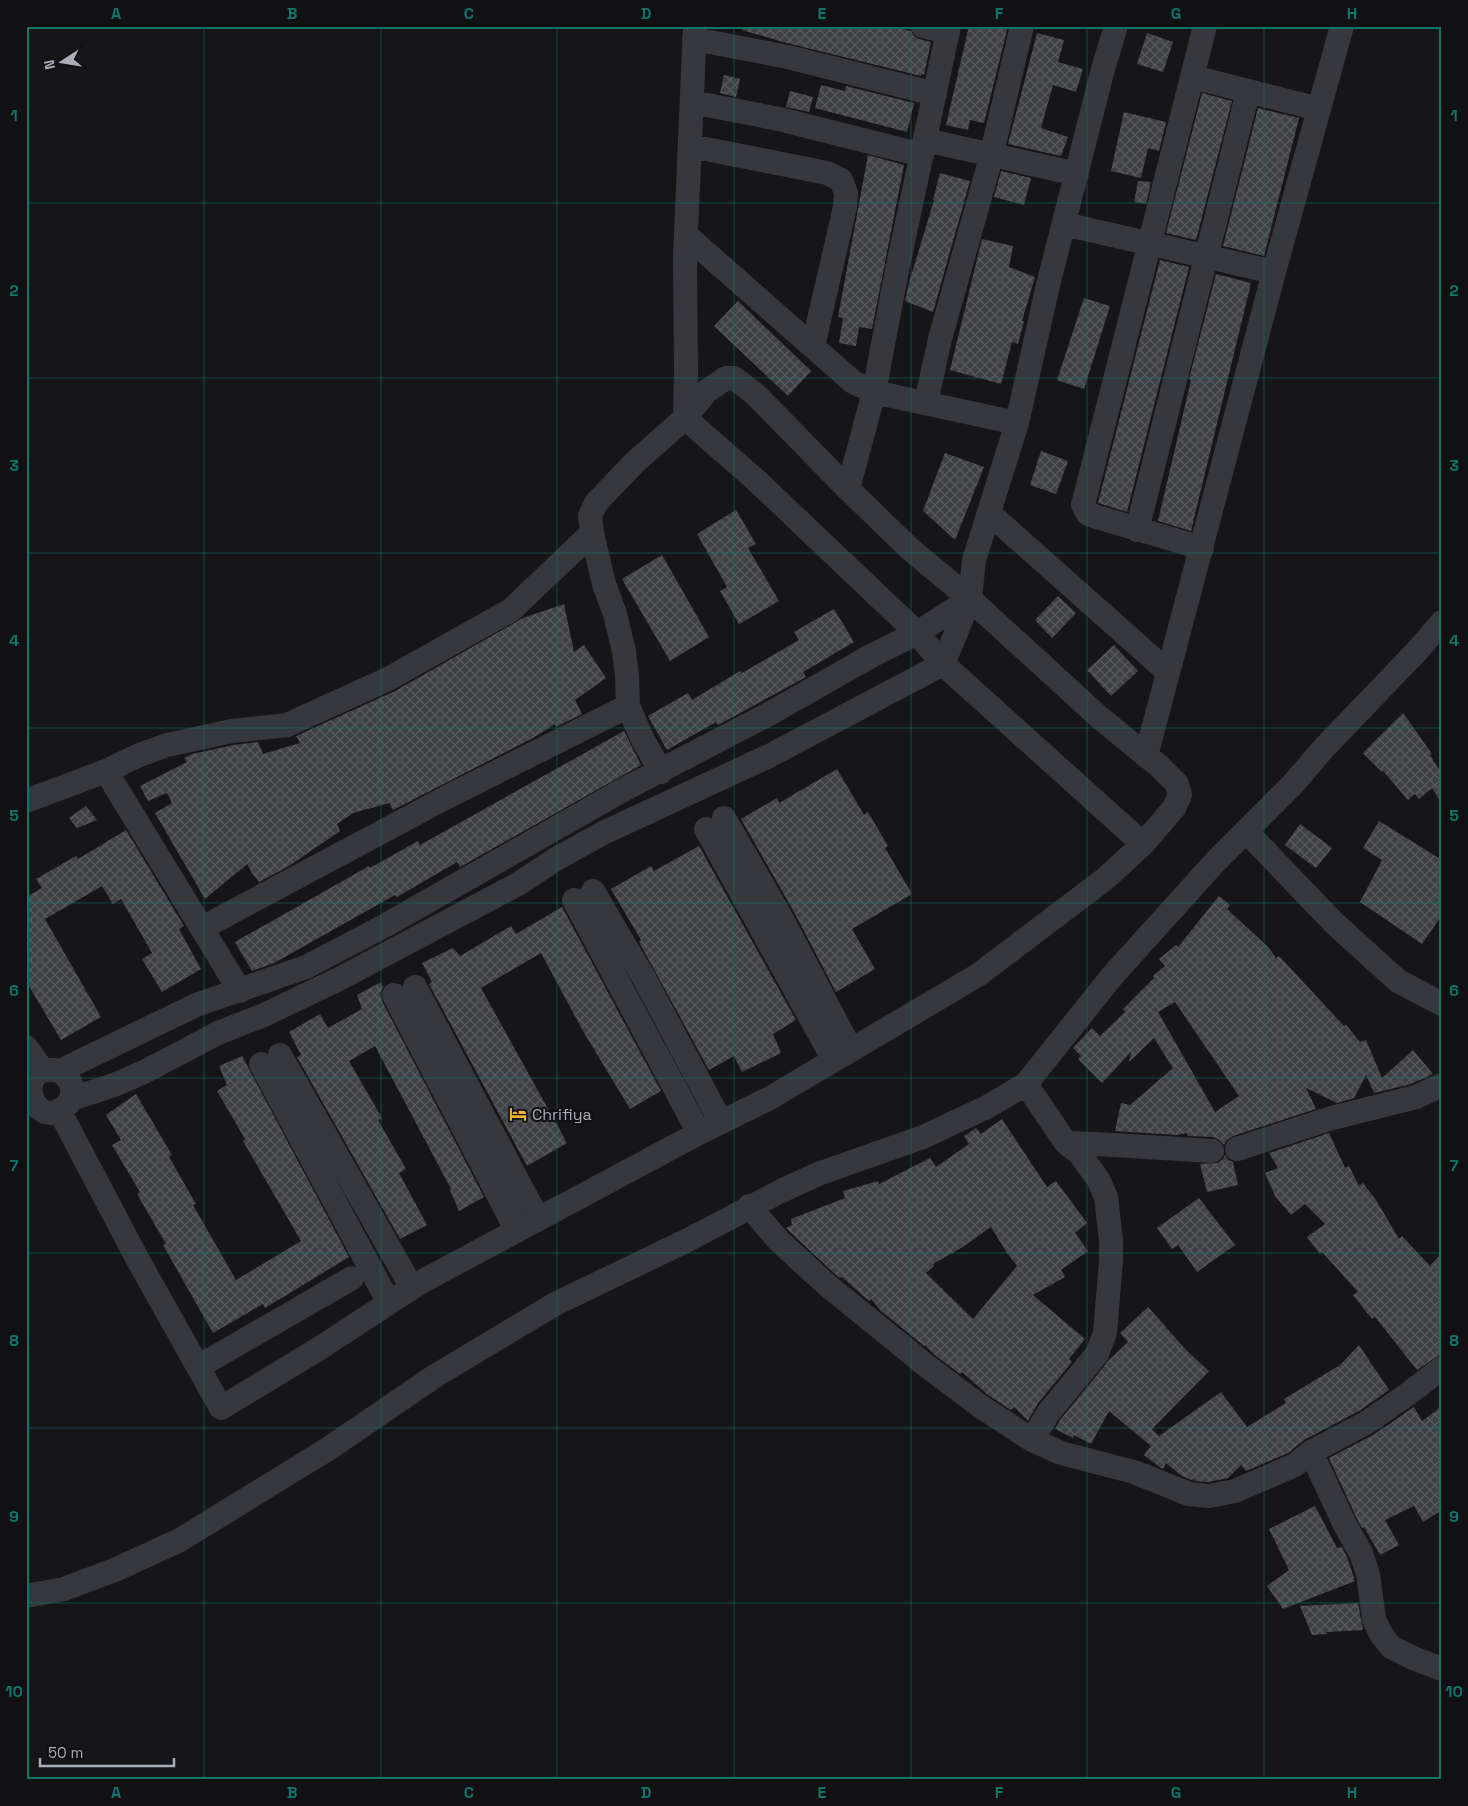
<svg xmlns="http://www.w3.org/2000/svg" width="1468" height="1806" viewBox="0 0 1468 1806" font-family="'Space Grotesk',sans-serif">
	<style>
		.building { fill: url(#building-cross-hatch); fill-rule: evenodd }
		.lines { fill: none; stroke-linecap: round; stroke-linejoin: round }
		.minor { stroke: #37383d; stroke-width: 24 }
		.grid { fill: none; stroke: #0f766e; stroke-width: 1; stroke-opacity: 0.55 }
		.labels { text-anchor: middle; stroke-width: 4.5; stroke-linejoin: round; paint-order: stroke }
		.poi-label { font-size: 16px; fill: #a8adb8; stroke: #111113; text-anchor: start }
		.neatline { fill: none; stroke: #0f766e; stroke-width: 2 }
		.grid-label { font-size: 16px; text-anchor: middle; font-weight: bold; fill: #0f766e }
	</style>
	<defs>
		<pattern id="building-cross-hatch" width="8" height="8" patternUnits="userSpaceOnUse" patternTransform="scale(1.25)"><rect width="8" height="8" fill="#404145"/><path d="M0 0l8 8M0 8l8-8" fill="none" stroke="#595a5e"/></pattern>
	</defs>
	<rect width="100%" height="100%" fill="#161618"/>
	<path class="building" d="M743,26H889L911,31L914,36L919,39L931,42L924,75L922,74L921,76L783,42L742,30Z
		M969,26H1008L984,123L970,120L968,130L946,125Z
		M1037,33L1064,40L1058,62L1083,69L1076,92L1053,85L1041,128L1068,137L1061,156L1008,144Z
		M1147,33L1173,42L1163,72L1137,64Z
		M724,75L740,79L736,97L720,93Z
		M821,85L845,91L846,86L914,103L907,132L815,108Z
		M790,91L813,97L809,112L786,107Z
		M1202,93L1232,101L1196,240L1166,233Z
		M1258,108L1299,118L1264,256L1223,246Z
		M1124,112L1166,122L1159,151L1148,148L1141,178L1111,171Z
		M868,155L904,165L872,329L859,327L856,346L839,343L843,318L838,317Z
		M1001,171L1031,178L1024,205L994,197Z
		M940,173L970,181L933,312L905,301L909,283L934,200H933Z
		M1138,181L1151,182L1146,204L1134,202Z
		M982,239L1013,246L1009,267L1035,277L1022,321H1024L1018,344L1012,342L1001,384L950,370Z
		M1160,260L1189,267L1127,512L1098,503Z
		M1216,274L1251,283L1191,531L1158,521L1191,380L1189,379Z
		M1084,298L1110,306L1084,389L1057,380Z
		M738,301L811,371L788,396L714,326Z
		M1041,451L1068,461L1056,494L1030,485Z
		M945,453L984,467L955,540L923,511Z
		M736,510L756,544L748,548L779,601L739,624L720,591L727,587L697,534Z
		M662,555L709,637L670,661L622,579Z
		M1058,596L1076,613L1052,638L1035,620Z
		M564,604L574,652L584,645L606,678L575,700L582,714L556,727L555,724L533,738L393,810L389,803L353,813L337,824L340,831L289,866L259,882L252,873L247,864L205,899L155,813L172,803L167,793L148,801L140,786L187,762L184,758L192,754L234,745L258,742L263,754L300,743L296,736L395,691L523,618Z
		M834,609L854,642L803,672L806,677L718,725L716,722L667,750L648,716L688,693L692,700L740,671L742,673L799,640L794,632Z
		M1114,645L1138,671L1111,696L1087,670Z
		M1403,713L1432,754L1430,755L1442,774V804L1432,788L1419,799L1415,794L1408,800L1383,771L1382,772L1363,753Z
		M624,731L641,765L460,867L457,862L397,897L395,895L274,963L252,971L235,942L369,866L370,868L418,841L420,845Z
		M837,769L864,815L868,812L888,846L885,848L912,894L852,929L875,969L836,992L794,912L741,819L777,798L779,803Z
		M86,806L97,820L77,828L69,818Z
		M1379,821L1442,860V915L1422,944L1360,902L1382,860L1363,848Z
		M1300,824L1332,848L1316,868L1285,845Z
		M126,830L184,926L179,929L201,969L162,992L142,959L152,953L121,899L113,904L102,886L45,919L101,1017L61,1040L26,981V897L42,888L36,879L76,856L78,859Z
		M699,846L796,1020L773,1034L781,1053L742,1072L734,1056L709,1070L639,942L641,940L611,889L651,866L654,871Z
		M1219,896L1230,905L1227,909L1268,947L1276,958L1279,956L1344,1026L1346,1025L1360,1042L1366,1040L1382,1078L1413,1050L1433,1074L1411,1084L1374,1093L1366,1075L1354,1098L1337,1103L1306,1088L1316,1109L1233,1136L1227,1140L1224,1145L1220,1140L1213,1137L1188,1136L1187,1133L1177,1135L1115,1131L1121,1103L1130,1105L1173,1068L1154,1038L1129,1062L1131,1052L1102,1083L1078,1059L1081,1056L1073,1048L1092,1028L1100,1036L1125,1012L1123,1009L1154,978L1153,976L1165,966L1159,959L1176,945L1178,947ZM1175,1002L1239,1096L1215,1112L1158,1012Z
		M562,907L661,1091L630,1109L583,1031L541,953L481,988L567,1143L527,1166L429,984L432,982L422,963L453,948L460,956L511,926L516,934Z
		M381,982L383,987L380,994L382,1001L484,1197L459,1211L450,1190L451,1189L375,1046L349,1061L382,1118L378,1120L406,1169L399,1173L427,1225L400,1239L297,1057L301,1055L289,1032L320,1014L328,1028L362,1009L357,995Z
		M242,1056L349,1257L265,1308L263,1304L213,1333L163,1245L166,1244L137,1194L140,1192L112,1145L121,1140L106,1115L136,1094L172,1155L169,1157L196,1204L193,1205L236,1280L301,1241L243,1141L245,1139L217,1091L227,1085L219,1066Z
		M1002,1119L1047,1187L1056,1181L1087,1223L1075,1233L1088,1251L1061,1270L1065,1277L1033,1295L1085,1339L1069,1359L1072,1362L1038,1403L1028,1421L1014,1407L1011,1410L988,1395L962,1372L960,1374L936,1356L925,1345L924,1346L880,1310L871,1299L869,1301L842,1277L840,1278L836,1275L786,1228L792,1225L791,1219L845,1198L843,1191L878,1181L879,1184L930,1158L936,1167L969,1144L964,1136L976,1128L981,1134ZM991,1227L1007,1253L1017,1266L973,1319L926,1273L934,1266L933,1264L961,1248Z
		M1329,1133L1345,1168L1349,1166L1359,1186L1363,1183L1376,1200L1399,1239L1402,1236L1430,1266L1442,1253V1353L1417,1370L1375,1317L1372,1319L1353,1295L1358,1292L1322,1252L1320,1254L1307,1237L1325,1224L1305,1204L1291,1215L1275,1196L1265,1173L1278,1168L1269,1153Z
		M1225,1155L1228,1160L1233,1162L1238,1185L1207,1192L1200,1164L1218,1163L1223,1159Z
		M1199,1198L1235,1245L1197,1272L1178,1245L1172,1249L1157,1228Z
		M1148,1307L1188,1352L1209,1371L1152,1429L1159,1436L1221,1392L1247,1427L1286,1403L1284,1399L1340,1365L1359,1345L1389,1390L1359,1411L1304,1440L1288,1453L1246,1471L1241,1465L1228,1478L1208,1482L1195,1481L1193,1479L1192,1480L1182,1476L1166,1463L1163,1469L1161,1468L1144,1455L1151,1446L1109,1411L1091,1444L1074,1435L1073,1438L1055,1429L1060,1420L1110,1359L1128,1342L1120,1333Z
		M1442,1406V1510L1423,1522L1414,1506L1385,1520L1399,1545L1380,1555L1364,1527L1362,1528L1357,1519L1329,1458L1373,1435L1414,1407L1422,1421Z
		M1315,1506L1337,1548L1342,1547L1347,1557L1355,1581L1283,1609L1267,1586L1289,1570L1269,1529Z
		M1358,1603L1363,1630L1326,1632L1327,1634L1312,1635L1300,1606Z"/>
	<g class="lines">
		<path class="minor" d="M695,26L685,256L686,372L685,418L757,481L917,633L943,664L1143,844
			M923,26L948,32
			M694,39L788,57L935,94
			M1193,77L1319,109
			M692,102L779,119L922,155
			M925,140L1077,174
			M691,146L827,173L841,180L846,193L845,207L813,346
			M1064,224L1274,272L1146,756
			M686,235L853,382L874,392L1017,423
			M1274,272L1342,26
			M926,402L940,339L990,161L1022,26
			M848,489L874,392L897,270L949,26
			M989,513L1168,672
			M1137,530L1248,92
			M1202,548L1097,517L1088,514L1083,505L1205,26
			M106,771L137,756L167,745L232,731L287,725L388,679L511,610L592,533
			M26,801L106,771L240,991
			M724,818L782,919L851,1050
			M706,829L834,1060
			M1247,832L1334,923L1398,981L1442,1004
			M593,891L644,978L721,1122
			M574,900L699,1133
			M202,928L449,796L628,706
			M415,987L538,1219
			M394,995L517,1231
			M26,1047L43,1071
			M280,1055L412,1288
			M261,1064L389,1303
			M60,1071C72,1079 78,1095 65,1107C32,1134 10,1060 60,1071L196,1005L306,967L386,925L623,790L769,714L871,656L917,633L970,599
			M1026,1084L1066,1143L1079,1153L1098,1179L1106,1197L1111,1240V1261L1105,1333L1097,1354L1049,1412L1032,1440
			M71,1099L114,1085L144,1072L218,1033L264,1015L341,978L518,884L556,859L603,833L769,756L943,664L970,599L974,560L1017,423L1048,285L1103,69L1116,26
			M59,1110L138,1260L221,1408L320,1348L421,1282L699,1133L770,1098L978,975L1105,879L1143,844L1174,808L1180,795L1177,784L1159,766L1099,717L970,599L910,549L848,489L755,394L734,378H726L707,391L685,418L634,463L596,503L590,516L592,533L604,584L615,614L624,651L627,676L628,706L642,738L661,772
			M1066,1143L1096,1144L1212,1151
			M1237,1149L1332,1118L1416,1097L1442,1085
			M749,1206L779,1241L827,1285L928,1367L980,1406L1032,1440L1061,1453L1134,1472L1189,1494L1209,1496L1235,1491L1295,1465L1311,1452L1366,1423L1408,1394L1442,1368
			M198,1367L352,1278
			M1311,1452L1345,1525L1361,1553L1368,1574L1374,1619L1381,1634L1391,1647L1413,1658L1442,1669
			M26,1596L64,1589L117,1569L180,1540L328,1449L435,1376L555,1304L688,1240L781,1191L818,1174L923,1137L987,1107L1026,1084L1113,975L1216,861L1294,783L1322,750L1417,651L1442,622"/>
	</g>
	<path class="grid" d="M204,26V1780M381,26V1780M557,26V1780M734,26V1780M911,26V1780M1087,26V1780M1264,26V1780M26,203H1442M26,378H1442M26,553H1442M26,728H1442M26,903H1442M26,1078H1442M26,1253H1442M26,1428H1442M26,1603H1442"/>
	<defs>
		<g id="hotel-bare" transform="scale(1.35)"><path d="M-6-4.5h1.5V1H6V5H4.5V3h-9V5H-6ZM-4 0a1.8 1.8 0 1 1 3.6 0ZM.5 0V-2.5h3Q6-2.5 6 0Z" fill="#f2b134" stroke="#111113" stroke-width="2.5" paint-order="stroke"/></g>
	</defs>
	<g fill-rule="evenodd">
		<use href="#hotel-bare" x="518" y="1114"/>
	</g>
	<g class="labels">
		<g class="poi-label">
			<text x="532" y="1120">Chrifiya</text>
		</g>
	</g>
	<rect width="1468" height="1806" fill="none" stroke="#111113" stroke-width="55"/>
	<g transform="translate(62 62) rotate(258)" stroke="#111113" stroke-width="4" paint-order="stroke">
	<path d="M0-4L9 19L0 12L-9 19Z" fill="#a8adb8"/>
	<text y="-8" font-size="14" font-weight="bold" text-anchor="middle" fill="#a8adb8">N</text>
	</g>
	<path d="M40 1758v8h134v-8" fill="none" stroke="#a8adb8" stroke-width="2.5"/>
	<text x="48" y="1758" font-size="15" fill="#a8adb8" stroke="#111113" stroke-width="4" paint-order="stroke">50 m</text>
	<rect x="28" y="28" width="1412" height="1750" class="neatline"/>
	<g class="grid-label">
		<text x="116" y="19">A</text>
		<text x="292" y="19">B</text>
		<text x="469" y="19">C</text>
		<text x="646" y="19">D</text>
		<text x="822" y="19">E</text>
		<text x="999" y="19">F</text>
		<text x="1176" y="19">G</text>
		<text x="1352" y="19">H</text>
		<text x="14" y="121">1</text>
		<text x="1454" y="121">1</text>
		<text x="14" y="296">2</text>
		<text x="1454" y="296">2</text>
		<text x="14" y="471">3</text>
		<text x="1454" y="471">3</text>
		<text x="14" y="646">4</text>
		<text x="1454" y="646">4</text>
		<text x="14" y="821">5</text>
		<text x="1454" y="821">5</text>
		<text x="14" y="996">6</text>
		<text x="1454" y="996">6</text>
		<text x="14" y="1171">7</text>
		<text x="1454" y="1171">7</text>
		<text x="14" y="1346">8</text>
		<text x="1454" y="1346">8</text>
		<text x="14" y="1522">9</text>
		<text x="1454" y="1522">9</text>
		<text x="14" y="1697">10</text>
		<text x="1454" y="1697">10</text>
		<text x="116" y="1798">A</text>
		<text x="292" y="1798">B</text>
		<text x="469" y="1798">C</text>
		<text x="646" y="1798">D</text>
		<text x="822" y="1798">E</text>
		<text x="999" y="1798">F</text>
		<text x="1176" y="1798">G</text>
		<text x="1352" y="1798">H</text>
	</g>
</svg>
